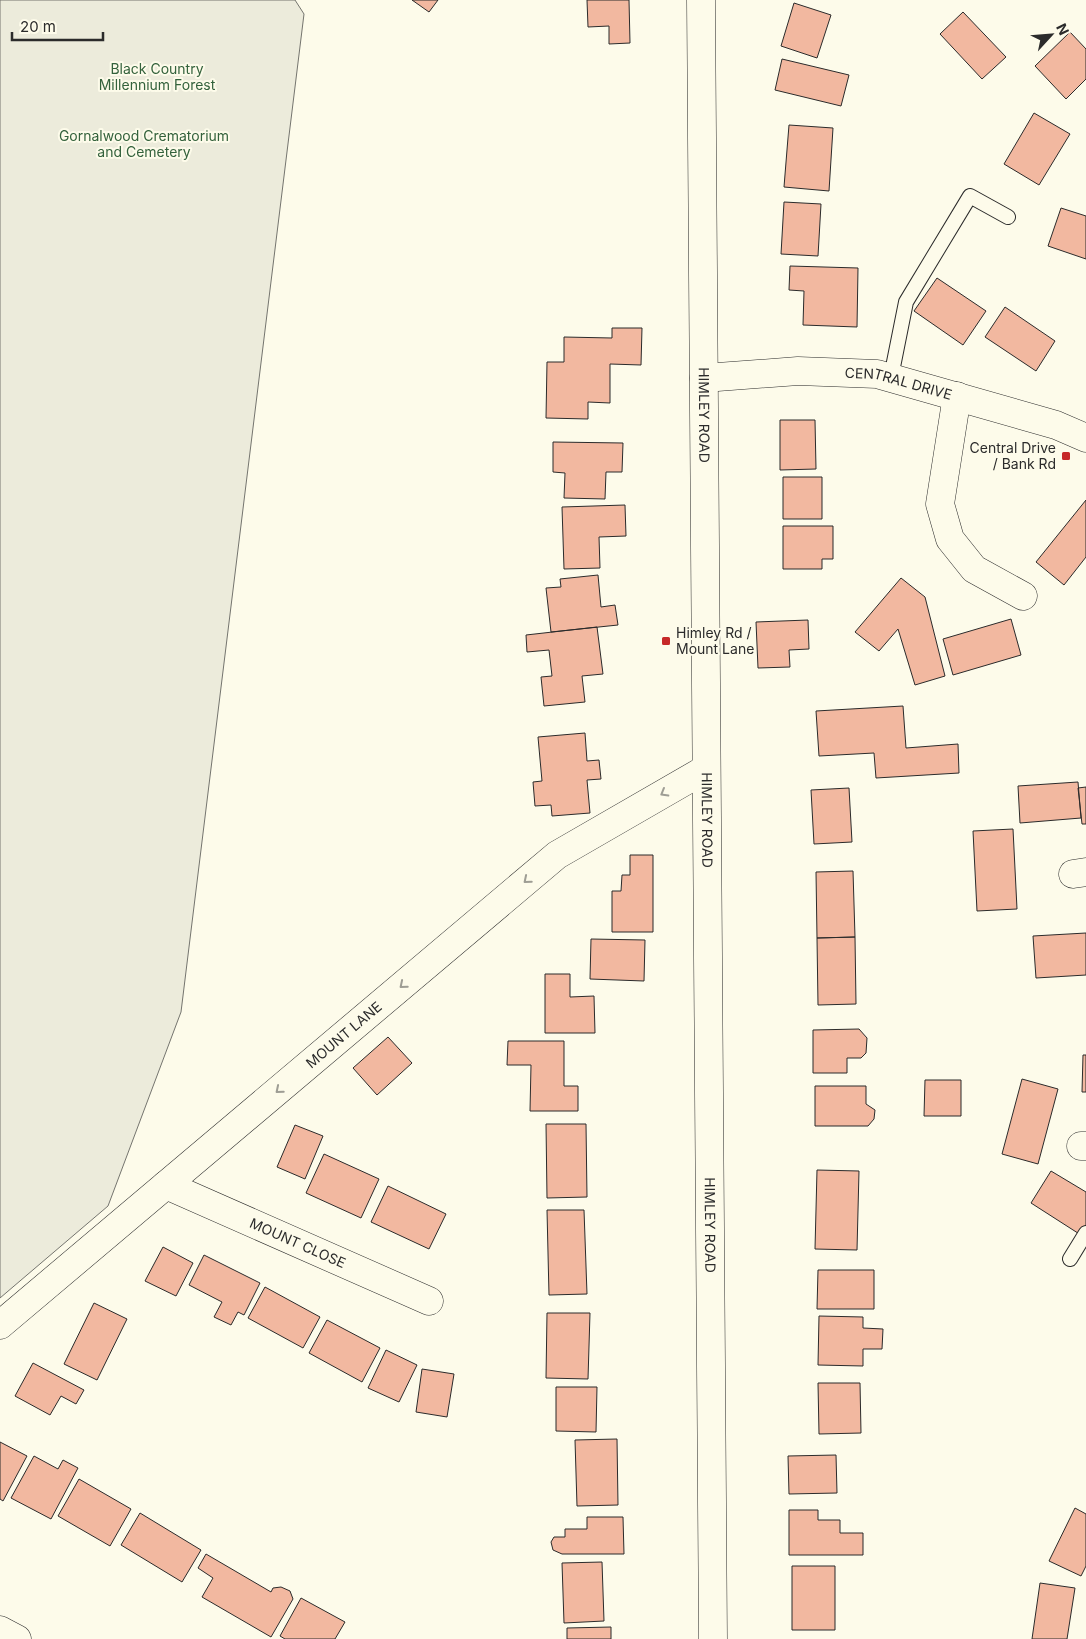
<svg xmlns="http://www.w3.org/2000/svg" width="1086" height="1639" viewBox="0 0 1086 1639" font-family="Inter,sans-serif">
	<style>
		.green { fill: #ecebdb; stroke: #74746e }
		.building { fill: #f2b8a0; stroke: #2b2b2b }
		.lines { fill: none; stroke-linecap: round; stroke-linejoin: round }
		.lane-casing { stroke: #2b2b2b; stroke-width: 16 }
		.street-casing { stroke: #2b2b2b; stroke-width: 29 }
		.secondary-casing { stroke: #2b2b2b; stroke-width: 29 }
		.lane { stroke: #fdfbea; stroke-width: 14 }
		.street { stroke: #fdfbea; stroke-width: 28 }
		.secondary { stroke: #fdfbea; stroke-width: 28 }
		.oneway { stroke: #9e9d94 }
		.poi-dot { fill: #c62828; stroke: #fdfbea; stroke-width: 2 }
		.labels { text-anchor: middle; stroke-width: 4; stroke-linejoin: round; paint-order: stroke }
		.park-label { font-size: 14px; fill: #34623c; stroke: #fdfbea }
		.street-label { font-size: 14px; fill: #2b2b2b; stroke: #fdfbea }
		.poi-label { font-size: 14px; fill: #2b2b2b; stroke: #fdfbea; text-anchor: end }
	</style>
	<rect width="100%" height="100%" fill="#fdfbea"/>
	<path class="green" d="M0,0H295L304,14L181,1012L108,1206L0,1298Z"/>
	<path class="building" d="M412,0H438L429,12Z
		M587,0H629L630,43L609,44V26L588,27Z
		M794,3L831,15L817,58L781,46Z
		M963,12L1006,57L982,79L940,34Z
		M1070,32L1086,49V79L1066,99L1035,66Z
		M782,59L849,75L841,106L775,90Z
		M1034,113L1070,134L1039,185L1004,164Z
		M789,125L833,128L829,191L784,187Z
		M784,202L821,204L818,256L781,254Z
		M1061,208L1086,216V259L1048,246Z
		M790,266L858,268L857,327L803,325L804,291L789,290Z
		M937,278L986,311L963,345L914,311Z
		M1005,307L1055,341L1036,371L985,337Z
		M612,328H642L641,365L610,364V403L588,402V419L546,418L547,362H564V337L612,338Z
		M780,420H815L816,469L780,470Z
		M553,442L623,443L622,472H606L605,499L564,498L565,473L553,472Z
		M783,477H822V519H783Z
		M1086,500V557L1064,585L1036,562Z
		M625,505L626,536L599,537L600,568L564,569L562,507Z
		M783,526H833V559H822V569H783Z
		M598,575L601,607L615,605L618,625L551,632L546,588L561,587L560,579Z
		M901,578L925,597L945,676L915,685L898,629L879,651L855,632Z
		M1011,619L1021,655L953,675L943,639Z
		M808,620L809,649L789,650L790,667L758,668L756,622Z
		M597,627L603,674L582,676L585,702L544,706L541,677L552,676L549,650L527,652L526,635Z
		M903,706L906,748L958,744L959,773L876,778L874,753L819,756L816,711Z
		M585,733L587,761L599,760L601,779L587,780L590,813L552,816L551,805L535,806L533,782L542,781L538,737Z
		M1078,782L1081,818L1020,823L1018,786Z
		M1086,787V824H1082L1078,788Z
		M849,788L852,842L814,844L811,790Z
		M1013,829L1017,909L977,911L973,831Z
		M630,855H653V932H612V891H621L622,875H630Z
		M853,871L855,937L817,938L816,872Z
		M1086,933V975L1036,978L1033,936Z
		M855,937L856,1004L818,1005L817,938Z
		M591,939L645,940L644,981L590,979Z
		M545,974H570V997L594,996L595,1033H545Z
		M859,1029L867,1038L866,1053L861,1058H847V1073H813V1030Z
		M388,1037L412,1063L377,1095L353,1068Z
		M508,1041H564V1086H578V1111H530L531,1065H507Z
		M1083,1055H1086V1092H1082Z
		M1022,1079L1058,1089L1038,1164L1002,1154Z
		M925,1080H961V1116H924Z
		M815,1086H866V1104L875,1110L874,1119L868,1126H815Z
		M546,1124H586L587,1197L547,1198Z
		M295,1125L323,1136L305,1179L277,1167Z
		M324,1154L379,1179L361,1218L306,1193Z
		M817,1170L859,1171L857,1250L815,1249Z
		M1051,1171L1086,1192V1233L1084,1237L1031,1203Z
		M388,1186L446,1214L429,1249L371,1222Z
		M547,1210H584L587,1294L549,1295Z
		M163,1247L193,1263L176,1296L145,1281Z
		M204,1255L260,1283L244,1315L238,1312L231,1325L214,1317L222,1302L189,1285Z
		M818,1270H874V1309H817Z
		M265,1287L320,1317L303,1348L248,1318Z
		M94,1303L127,1319L97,1380L64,1364Z
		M547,1313H590L588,1379L546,1378Z
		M819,1316L863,1317V1328L883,1329L882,1349H863V1366L818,1365Z
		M327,1320L380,1348L362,1382L309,1353Z
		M386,1350L417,1365L399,1402L368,1388Z
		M33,1363L84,1390L76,1404L61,1396L50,1415L15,1396Z
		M422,1369L454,1374L447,1417L416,1412Z
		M818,1383H860L861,1433L819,1434Z
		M556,1387H597L596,1432L556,1431Z
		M617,1439L618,1505L577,1506L575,1440Z
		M0,1442L27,1456L3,1501L0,1499Z
		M836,1455L837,1493L789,1494L788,1456Z
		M34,1456L58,1469L63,1460L78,1468L51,1519L11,1498Z
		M79,1479L131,1509L110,1546L58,1516Z
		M1075,1508L1086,1514V1566L1081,1576L1049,1561Z
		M789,1510H818V1520H840V1533H863V1555H789Z
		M140,1513L201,1550L182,1582L121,1545Z
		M587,1517H623L624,1554H562L553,1550L551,1542L554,1537H565V1529H587Z
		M206,1554L271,1592L273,1588L281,1587L290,1591L293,1599L271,1637L202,1597L213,1578L198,1568Z
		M602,1562L604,1621L564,1623L562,1563Z
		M792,1566H835V1630H792Z
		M1040,1583L1075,1588L1067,1639H1032Z
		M301,1598L345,1622L335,1639H285L280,1636Z
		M611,1627V1639H567V1628Z"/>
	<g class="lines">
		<g class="lane-casing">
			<path id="lane" d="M891,377L906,302L970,196L1008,217
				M1070,1259L1086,1233"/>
		</g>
		<g class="street-casing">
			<g id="street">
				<path id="s1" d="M704,378L798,371L877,374L1056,425L1086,438"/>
				<path d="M957,396L940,504L950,539L974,569L1023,596"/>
				<path d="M1073,874L1086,872"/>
				<path d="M1081,1146H1086"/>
				<path id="s2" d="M166,1185L429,1301"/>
				<path id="s3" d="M0,1325L557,855L706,769"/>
			</g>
		</g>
		<g class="secondary-casing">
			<g id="secondary">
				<path id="s4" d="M701,0L713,1639"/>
				<path d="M0,1630L17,1639"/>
			</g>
		</g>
		<use href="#lane" class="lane"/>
		<use href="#street" class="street"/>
		<use href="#secondary" class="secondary"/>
	</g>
	<defs><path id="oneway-chevron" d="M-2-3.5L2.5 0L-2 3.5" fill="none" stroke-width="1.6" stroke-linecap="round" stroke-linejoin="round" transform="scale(1.25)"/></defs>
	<g class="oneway">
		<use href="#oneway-chevron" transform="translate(664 793) rotate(150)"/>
		<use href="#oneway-chevron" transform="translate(527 880) rotate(140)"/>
		<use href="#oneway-chevron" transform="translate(403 985) rotate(140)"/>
		<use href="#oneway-chevron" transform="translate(279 1090) rotate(140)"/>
	</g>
	<g class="poi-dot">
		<rect x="1061" y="451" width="10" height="10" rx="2.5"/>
		<rect x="661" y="636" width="10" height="10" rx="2.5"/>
	</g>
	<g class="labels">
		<g class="park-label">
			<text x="157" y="74">Black Country<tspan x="157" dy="16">Millennium Forest</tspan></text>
			<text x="144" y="141">Gornalwood Crematorium<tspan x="144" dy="16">and Cemetery</tspan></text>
		</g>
		<g class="street-label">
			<text dy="5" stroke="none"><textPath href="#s1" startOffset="196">CENTRAL DRIVE</textPath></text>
			<text dy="5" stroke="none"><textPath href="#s4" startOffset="415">HIMLEY ROAD</textPath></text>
			<text dy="5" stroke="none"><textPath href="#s4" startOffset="820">HIMLEY ROAD</textPath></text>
			<text dy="5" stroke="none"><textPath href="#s3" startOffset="450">MOUNT LANE</textPath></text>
			<text dy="5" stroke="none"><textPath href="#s4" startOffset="1225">HIMLEY ROAD</textPath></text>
			<text dy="5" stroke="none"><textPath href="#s2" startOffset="144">MOUNT CLOSE</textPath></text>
		</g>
		<g class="poi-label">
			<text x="1056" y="453">Central Drive<tspan x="1056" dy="16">/ Bank Rd</tspan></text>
			<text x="676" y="638" text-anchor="start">Himley Rd /<tspan x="676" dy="16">Mount Lane</tspan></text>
		</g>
	</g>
	<g transform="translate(1051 35) rotate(64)" stroke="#fdfbea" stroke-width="4" paint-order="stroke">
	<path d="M0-4L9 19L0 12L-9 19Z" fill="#2b2b2b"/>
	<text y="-8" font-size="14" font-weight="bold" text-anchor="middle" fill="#2b2b2b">N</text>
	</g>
	<path d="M12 32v8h91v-8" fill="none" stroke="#2b2b2b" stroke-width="2.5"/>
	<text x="20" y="32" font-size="15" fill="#2b2b2b" stroke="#fdfbea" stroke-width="4" paint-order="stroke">20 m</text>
</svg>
